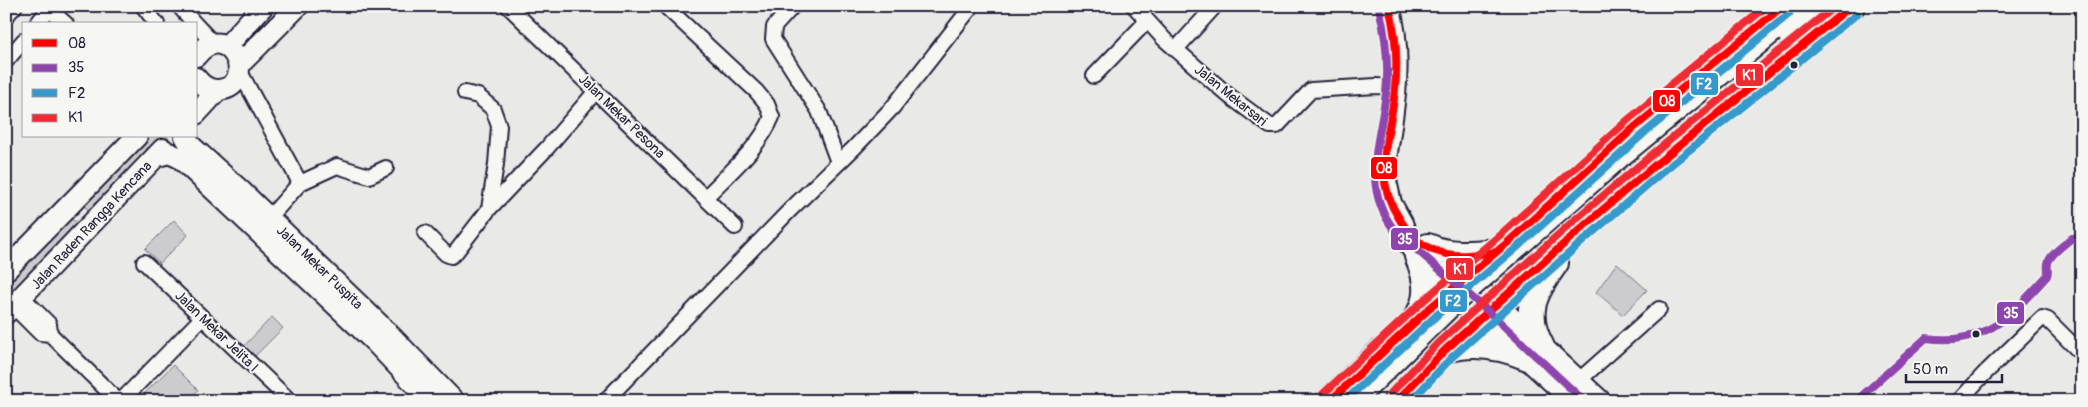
<svg xmlns="http://www.w3.org/2000/svg" width="2088" height="407" viewBox="0 0 2088 407" font-family="Pangolin,sans-serif">
	<style>
		.green { fill: #ccccce; stroke: #777784 }
		.lines { fill: none; stroke-linecap: round; stroke-linejoin: round }
		.street-casing { stroke: #22223b; stroke-width: 18 }
		.secondary-casing { stroke: #22223b; stroke-width: 24 }
		.primary-casing { stroke: #22223b; stroke-width: 26 }
		.highway-casing { stroke: #22223b; stroke-width: 30 }
		.street { stroke: #f6f6f2; stroke-width: 14 }
		.secondary { stroke: #f6f6f2; stroke-width: 20 }
		.primary { stroke: #f6f6f2; stroke-width: 22 }
		.highway { stroke: #f6f6f2; stroke-width: 26 }
		.highway-bridge-casing { stroke: #22223b; stroke-width: 30; stroke-linecap: butt }
		.highway-bridge { stroke: #f6f6f2; stroke-width: 26 }
		.bus-1-casing { stroke: #f6f6f2; stroke-width: 11 }
		.bus-2-casing { stroke: #f6f6f2; stroke-width: 11 }
		.bus-3-casing { stroke: #f6f6f2; stroke-width: 11 }
		.bus-4-casing { stroke: #f6f6f2; stroke-width: 11 }
		.bus-1 { stroke: #f00; stroke-width: 8 }
		.bus-2 { stroke: #8e44ad; stroke-width: 8 }
		.bus-3 { stroke: #3499cc; stroke-width: 8 }
		.bus-4 { stroke: #ef2a33; stroke-width: 8 }
		.bus-dot { fill: #22223b; stroke: #f6f6f2; stroke-width: 2 }
		.labels { text-anchor: middle; stroke-width: 4; stroke-linejoin: round; paint-order: stroke }
		.street-label { font-size: 14px; fill: #22223b; stroke: #f6f6f2 }
		.line-badge { stroke: #f6f6f2; stroke-width: 2 }
		.badge-label { font-size: 14px; text-anchor: middle; font-weight: bold; fill: #fff }
	</style>
	<rect width="100%" height="100%" fill="#e9e9e7"/>
	<filter id="ink" filterUnits="userSpaceOnUse"><feTurbulence type="fractalNoise" baseFrequency=".02" numOctaves="2"/><feDisplacementMap in="SourceGraphic" scale="10" xChannelSelector="R" yChannelSelector="G"/><feConvolveMatrix kernelMatrix="1 2 1 2 8 2 1 2 1" color-interpolation-filters="sRGB"/></filter>
	<g filter="url(#ink)">
		<path class="green" d="M143,136H168L98,209L91,211L88,210L83,204Z
			M70,218L76,222L78,226L6,306V280L62,221Z
			M174,220L188,235L160,263L145,249Z
			M1617,263L1647,290L1623,315L1596,292Z
			M272,317L283,328L254,357L244,346Z
			M173,365L198,390L188,401H141L139,399Z"/>
		<g class="lines">
			<g class="street-casing">
				<path id="street" d="M143,6L157,24
					M179,6L195,24
					M508,6L735,227
					M665,6L756,91L767,104L772,117C760,147 727,175 705,198
					M793,6L774,27L773,39L819,111L838,162
					M1134,6L1164,39L1228,95L1270,126H1277L1311,90L1376,86L1396,87
					M49,9L66,24
					M6,16L15,6
					M37,24L51,6
					M196,25L214,44
					M1176,49L1215,6
					M6,61L24,40
					M239,70L300,183L337,166L369,176L386,168
					M1094,76L1147,21
					M465,93L478,96L493,109L499,126L496,164L489,209
					M269,218L300,183
					M425,233L446,254L451,256L455,253L489,209L547,148L596,91
					M144,262L290,401
					M22,297L49,324L50,334
					M13,306L40,333L50,334L118,401
					M1577,382L1659,309
					M121,401L202,318
					M605,401L791,209L854,148L893,107L972,6
					M1959,401L1984,374L2042,318L2048,320L2082,354"/>
			</g>
			<g class="secondary-casing">
				<path id="secondary" d="M1389,6C1405,61 1392,117 1384,172L1391,203L1402,223L1412,249L1453,289
					M227,46L263,6
					M196,56C228,16 261,85 219,90C209,91 202,86 196,78
					M239,65L298,6
					M196,114L218,90
					M185,136L191,146L241,191L386,331L454,401
					M155,157L169,153L180,158L375,342L431,401
					M1429,248L1464,279
					M6,270L137,136
					M6,313L163,149"/>
			</g>
			<g class="primary-casing">
				<path id="primary" d="M1464,279L1496,305L1599,401
					M1453,289L1570,397"/>
			</g>
			<g class="highway-casing">
				<path id="highway" d="M1428,247C1449,257 1473,254 1496,252
					M1415,321C1431,300 1428,279 1418,256
					M1541,347C1522,313 1534,292 1555,263
					M1445,350C1473,340 1501,346 1528,357
					M1330,401L1383,351
					M1397,401L1445,350L1585,225L1655,165L1851,6"/>
			</g>
			<use href="#street" class="street"/>
			<use href="#secondary" class="secondary"/>
			<use href="#primary" class="primary"/>
			<use href="#highway" class="highway"/>
			<g class="highway-bridge-casing">
				<path id="highway-bridge" d="M1790,32L1823,6
					M1350,401L1453,300L1618,155L1800,6"/>
			</g>
			<use href="#highway-bridge" class="highway-bridge"/>
			<g class="bus-1-casing">
				<path id="bus-1" d="M1389,6C1396,34 1398,61 1395,89C1393,117 1383,144 1384,172C1385,203 1408,243 1439,252C1457,258 1478,254 1496,252
					M1330,401L1431,307L1507,243L1636,126L1783,6
					M1397,401L1445,350L1585,225L1655,165L1851,6"/>
			</g>
			<g class="bus-2-casing">
				<path id="bus-2" d="M1379,8C1386,36 1389,64 1386,93C1380,142 1360,186 1395,231L1489,312L1584,401
					M1856,401L1926,338C1987,346 2009,317 2047,276C2049,271 2047,269 2048,263C2050,254 2065,244 2072,238L2082,237"/>
			</g>
			<g class="bus-3-casing">
				<path id="bus-3" d="M1345,401L1438,314L1514,250L1643,134L1789,14
					M1411,401L1452,357L1592,233L1661,173L1857,14"/>
			</g>
			<g class="bus-4-casing">
				<path id="bus-4" d="M1323,394L1424,300L1500,235L1629,119L1767,6
					M1390,394L1438,343L1578,217L1649,157L1835,6"/>
			</g>
			<use href="#bus-1" class="bus-1"/>
			<use href="#bus-2" class="bus-2"/>
			<use href="#bus-3" class="bus-3"/>
			<use href="#bus-4" class="bus-4"/>
		</g>
	</g>
	<g class="bus-dot">
		<circle cx="1794" cy="65" r="4.5"/>
		<circle cx="1976" cy="334" r="4.5"/>
	</g>
	<g class="labels">
		<g class="street-label">
			<text transform="translate(1231 95) rotate(39)" y="5">Jalan Mekarsari</text>
			<text transform="translate(622 116) rotate(44)" y="5">Jalan Mekar Pesona</text>
			<text transform="translate(91 225) rotate(-47)" y="5">Jalan Raden Rangga Kencana</text>
			<text transform="translate(320 267) rotate(44)" y="5">Jalan Mekar Puspita</text>
			<text transform="translate(217 331) rotate(44)" y="5">Jalan Mekar Jelita I</text>
		</g>
	</g>
	<g class="line-badge">
		<rect x="1735" y="63" width="29" height="24" rx="5" fill="#ef2a33"/>
		<rect x="1690" y="72" width="29" height="24" rx="5" fill="#3499cc"/>
		<rect x="1652" y="89" width="29" height="24" rx="5" fill="#f00"/>
		<rect x="1370" y="156" width="28" height="24" rx="5" fill="#f00"/>
		<rect x="1390" y="227" width="29" height="24" rx="5" fill="#8e44ad"/>
		<rect x="1445" y="257" width="29" height="24" rx="5" fill="#ef2a33"/>
		<rect x="1439" y="289" width="29" height="24" rx="5" fill="#3499cc"/>
		<rect x="1996" y="301" width="29" height="24" rx="5" fill="#8e44ad"/>
	</g>
	<g class="badge-label">
		<text x="1749" y="80">K1</text>
		<text x="1704" y="89">F2</text>
		<text x="1667" y="106">08</text>
		<text x="1384" y="173">08</text>
		<text x="1405" y="244">35</text>
		<text x="1460" y="274">K1</text>
		<text x="1453" y="306">F2</text>
		<text x="2011" y="318">35</text>
	</g>
	<rect width="2088" height="407" fill="none" stroke="#f6f6f2" stroke-width="25"/>
	<rect x="12" y="12" width="2063" height="382" fill="none" stroke="#22223b" stroke-width="2" filter="url(#ink)"/>
	<rect x="22" y="22" width="175" height="115" fill="#f6f6f2" stroke="#a1a1a9"/>
	<rect x="32" y="39" width="25" height="8" fill="#ff0000" stroke="#a1a1a9"/>
	<text x="68" y="48" font-size="15" fill="#22223b">08</text>
	<rect x="32" y="64" width="25" height="8" fill="#8e44ad" stroke="#a1a1a9"/>
	<text x="68" y="72" font-size="15" fill="#22223b">35</text>
	<rect x="32" y="89" width="25" height="8" fill="#3499cc" stroke="#a1a1a9"/>
	<text x="68" y="98" font-size="15" fill="#22223b">F2</text>
	<rect x="32" y="114" width="25" height="8" fill="#ef2a33" stroke="#a1a1a9"/>
	<text x="68" y="122" font-size="15" fill="#22223b">K1</text>
	<path d="M1906 374v8h96v-8" fill="none" stroke="#22223b" stroke-width="2.5"/>
	<text x="1913" y="374" font-size="15" fill="#22223b" stroke="#f6f6f2" stroke-width="4" paint-order="stroke">50 m</text>
</svg>
